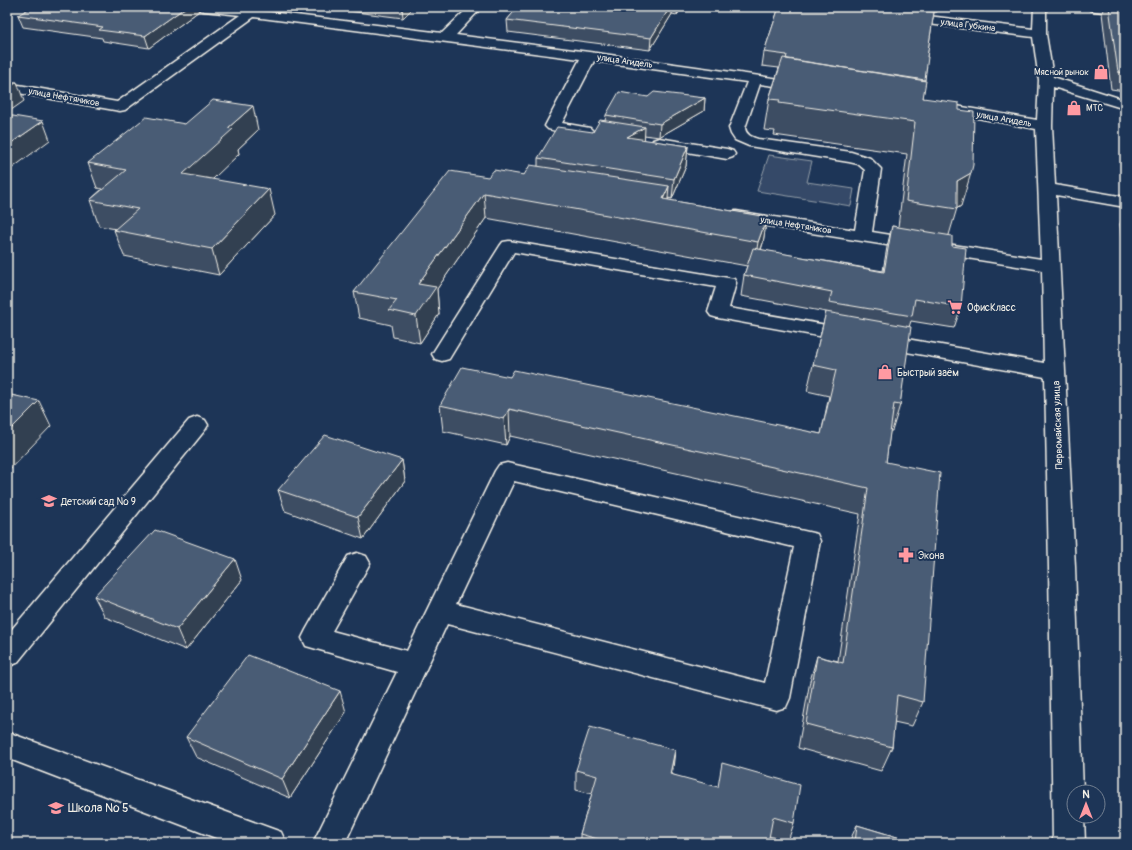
<svg xmlns="http://www.w3.org/2000/svg" width="1132" height="850" viewBox="0 0 1132 850" font-family="Pangolin,sans-serif">
	<style>
		.green { fill: #354a67; stroke: #949ea8 }
		.lines { fill: none; stroke-linecap: round; stroke-linejoin: round }
		.minor-casing { stroke: #f4f1e8; stroke-width: 3 }
		.minor { fill: #1d3557; fill-rule: evenodd }
		.wall { fill: #3e4e64; stroke: #f4f1e8 }
		.shaded-wall { fill: #324051; stroke: #f4f1e8 }
		.building { fill: #485b74; stroke: #f4f1e8 }
		.labels { text-anchor: middle; stroke-width: 4; stroke-linejoin: round; paint-order: stroke }
		.far-street-label { font-size: 9px; fill: #f4f1e8; stroke: #1d3557 }
		.far-poi-label { font-size: 9px; fill: #f4f1e8; stroke: #1d3557; text-anchor: end }
		.poi-label { font-size: 10px; fill: #f4f1e8; stroke: #1d3557; text-anchor: start }
		.street-label { font-size: 10px; fill: #f4f1e8; stroke: #1d3557 }
		.near-poi-label { font-size: 12px; fill: #f4f1e8; stroke: #1d3557; text-anchor: start }
	</style>
	<rect width="100%" height="100%" fill="#1d3557"/>
	<filter id="ink" filterUnits="userSpaceOnUse"><feTurbulence type="fractalNoise" baseFrequency=".025" numOctaves="2"/><feDisplacementMap in="SourceGraphic" scale="8" xChannelSelector="R" yChannelSelector="G"/><feConvolveMatrix kernelMatrix="1 2 1 2 8 2 1 2 1" color-interpolation-filters="sRGB"/></filter>
	<g filter="url(#ink)">
		<path class="green" d="M769,155L812,161L807,182L854,189L851,206L757,191Z"/>
		<g class="lines">
			<g class="minor-casing">
				<path id="minor" d="M198,7H234L249,9L251,7H262L263,9L262,11L442,33L469,7H482L456,35L589,52L809,83L811,86L809,89L804,90L760,84L745,128C746,135 752,137 758,139L851,152L870,158L881,169L872,232L1041,259L1036,129L945,112L940,111L938,108L940,105L945,104L1037,120L1039,80L1033,37L904,21L899,20L898,17L899,14L904,13L1033,29L1034,7H1046V34L1053,77L1125,100V109L1053,87L1052,126L1055,185L1125,197V207L1056,195L1075,567L1083,792H1074V816H1084L1085,843H1053L1049,567L1045,377L718,318L711,316L708,312L716,287L514,252L449,359L442,361L435,359L432,354L500,246L503,242L509,241L734,279L736,283L729,308L1044,363L1042,270L730,220L727,216L730,212L736,211L855,230L865,170L858,164L849,162L749,146L735,140L731,134L729,128L747,82L594,61L562,123L590,128L593,131L590,134C578,137 560,132 548,129L545,126L580,59L254,17L125,110L120,111L7,91V83L117,102L240,15L204,11L199,10Z
					M1089,7H1125V15L1095,11L1090,10Z
					M659,138L727,149L733,151L735,154L733,157L727,159L653,146L651,143L653,140Z
					M197,417L205,420L208,425L205,430L17,663L7,667V635L189,420Z
					M507,463L817,534L820,541L790,698L786,707L776,710L447,624L345,843H313L397,672L306,646L302,638L306,630L348,556L357,553L366,556L370,563L332,631L407,651L495,471L499,465ZM514,481L794,547L765,683L456,604Z
					M7,732L270,828L281,832L286,843H229L7,758Z"/>
			</g>
			<use href="#minor" class="minor"/>
		</g>
		<path class="wall" d="M316,7H414L403,18Z
			M518,7H682L677,15L672,14L650,50L508,32L507,20Z
			M779,7H939L937,12H934L927,57L923,98L959,110L961,206L957,208L949,235L952,246L961,307L954,328L911,321L909,327L900,405L892,431H890L886,462L923,702L912,726L894,722L892,747L881,771L798,748L810,681L817,656L838,661L860,514L510,436L506,445L443,431L440,405L510,377L821,434L829,396L807,391L813,365L826,312L741,296L744,275L747,266L486,218L437,289L439,314L420,343L393,337L391,325L359,318L354,292L488,177L524,175L538,166V158L593,132L605,121L606,115L648,97L705,98L704,111L659,137L644,135V140L688,146L686,166L672,199L668,198V200L767,217L763,243L761,250L883,271L887,247L892,226L898,227L907,154L774,135L775,131L764,130L769,99L779,68L762,66L764,52Z
			M1104,7H1125V91L1111,89L1102,13Z
			M199,11L149,48L103,41L102,38L23,27L18,15Z
			M185,124L258,130L238,149L239,154L212,179L275,215L219,275L124,256L114,230L116,229L99,226L90,200L102,189L97,188L88,163Z
			M1125,155V192L1122,162Z
			M1125,212V271L1120,224Z
			M402,460L405,481L363,539L285,511L278,490Z
			M242,580L186,650L105,617L94,596Z
			M346,712L290,798L196,757L186,737Z
			M675,750L671,774L794,823L788,841L769,836L768,843H580V834L592,794L576,790V770Z
			M857,825L917,843H851V838Z"/>
		<path class="shaded-wall" d="M186,7H198L199,11L149,48L145,36Z
			M402,7H414L403,18Z
			M670,7H672V14L650,50L651,38Z
			M678,7H682L677,15Z
			M17,82L24,101L7,113V89Z
			M705,98L704,111L659,137L660,124Z
			M253,106L258,130L238,149L239,154L191,200L183,174L228,128Z
			M43,121L50,140L7,172V146Z
			M645,127L644,147L627,137Z
			M688,146L686,166L672,199L674,179Z
			M971,173L961,206L956,209L957,181Z
			M669,186L667,211L663,199Z
			M269,189L275,215L219,275L212,249Z
			M484,193L486,218L437,289L439,314L420,343L416,316L418,284Z
			M767,217L763,243L754,268L758,242Z
			M39,401L51,426L7,472V433Z
			M509,409L510,436L506,445L504,419Z
			M402,460L405,481L363,539L358,517Z
			M235,559L242,580L186,650L177,629Z
			M340,691L346,712L290,798L282,779Z
			M675,750L673,769L667,793L670,774Z"/>
		<path class="building" d="M32,7H186L145,36L99,30L103,27L18,15Z
			M518,7H670L651,38L507,20Z
			M779,7H896L934,12L927,57H928L925,80L786,59L787,55L764,52Z
			M1109,7H1125V73L1118,72Z
			M783,58L926,81L923,98L959,103V110L974,112L973,165L971,173L957,181V209L906,201L915,122L779,103L780,100L769,99Z
			M7,81L17,82L7,89Z
			M619,92L648,97L654,92L705,98L660,124L606,115Z
			M213,100L253,106L228,128L233,129L183,174L269,189L212,249L114,230L138,209L90,200L126,170L88,163L146,117L185,124Z
			M7,115L43,121L7,146Z
			M600,120L645,127L627,137L688,146L674,179L538,158L557,127L593,132Z
			M530,165L669,186L663,199L767,217L758,242L484,193L418,284L436,287L416,316L389,310L397,300L354,292L450,171L488,177L494,170L524,175Z
			M892,226L952,236V246L966,248L961,307L915,299L912,316L829,302L832,292L744,275L753,248L884,272Z
			M826,312L911,327L900,405L894,404L886,462L940,473L923,702L897,695L892,747L806,724L817,656L843,663L868,488L509,409L504,419L440,405L462,367L510,377L514,370L821,434L836,370L813,365Z
			M7,394L39,401L7,433Z
			M325,435L402,460L358,517L278,490Z
			M155,530L235,559L177,629L94,596Z
			M248,655L340,691L282,779L186,737Z
			M590,727L675,750L670,774L718,787L722,763L800,785L794,823L773,817L768,843H611L580,834L597,776L576,770Z
			M857,825L917,843H855Z"/>
	</g>
	<defs>
		<g id="shop-bare" transform="scale(1.2)"><path d="M-5-2.5h2.3a2.7 3.5 0 0 1 5.4 0H5L5.5 6h-11ZM-1.5-2.5h3a1.5 2.3 0 0 0-3 0Z" fill="#ff9aa2" stroke="#1d3557" stroke-width="2.5" paint-order="stroke"/></g>
		<g id="supermarket-bare" transform="scale(1.2)"><path d="M-6-5.5h2.5l.6 2H6L4.5 2H-2.5L-4.4-4H-6ZM-1.5 3.2a1.3 1.3 0 1 0 .1 0ZM3 3.2a1.3 1.3 0 1 0 .1 0Z" fill="#ff9aa2" stroke="#1d3557" stroke-width="2.5" paint-order="stroke"/></g>
		<g id="school-bare" transform="scale(1.2)"><path d="M0-5L7-2L0 1L-7-2ZM-4 1L0 2.5L4 1V4Q0 6-4 4Z" fill="#ff9aa2" stroke="#1d3557" stroke-width="2.5" paint-order="stroke"/></g>
		<g id="pharmacy-bare" transform="scale(1.2)"><path d="M-2-6h4v4h4v4h-4v4h-4v-4h-4v-4h4Z" fill="#ff9aa2" stroke="#1d3557" stroke-width="2.5" paint-order="stroke"/></g>
	</defs>
	<g fill-rule="evenodd">
		<use href="#shop-bare" x="1101" y="72"/>
		<use href="#shop-bare" x="1074" y="108"/>
		<use href="#supermarket-bare" x="955" y="307"/>
		<use href="#shop-bare" x="885" y="372"/>
		<use href="#school-bare" x="49" y="501"/>
		<use href="#pharmacy-bare" x="906" y="555"/>
		<use href="#school-bare" x="56" y="808"/>
	</g>
	<g class="labels">
		<g class="far-street-label">
			<text transform="translate(968 25) rotate(7)" y="3">улица Губкина</text>
			<text transform="translate(625 61) rotate(8)" y="3">улица Агидель</text>
			<text transform="translate(64 97) rotate(10)" y="3">улица Нефтяников</text>
			<text transform="translate(1004 119) rotate(10)" y="3">улица Агидель</text>
			<text transform="translate(796 225) rotate(9)" y="3">улица Нефтяников</text>
		</g>
		<g class="far-poi-label">
			<text x="1089" y="75">Мясной рынок</text>
			<text x="1086" y="111" text-anchor="start">МТС</text>
		</g>
		<g class="poi-label">
			<text x="967" y="311">ОфисКласс</text>
			<text x="897" y="376">Быстрый заём</text>
			<text x="61" y="505">Детский сад № 9</text>
			<text x="918" y="559">Экона</text>
		</g>
		<g class="street-label">
			<text transform="translate(1057 425) rotate(-92)" y="4">Первомайская улица</text>
		</g>
		<g class="near-poi-label">
			<text x="68" y="812">Школа № 5</text>
		</g>
	</g>
	<rect width="1132" height="850" fill="none" stroke="#1d3557" stroke-width="24"/>
	<rect x="12" y="12" width="1108" height="826" fill="none" stroke="#f4f1e8" stroke-width="1.5" filter="url(#ink)"/>
	<g transform="translate(1086 804)"><circle r="19" fill="#1d3557" stroke="#738091"/>
	<path d="M0-3L7 15L0 10L-7 15Z" fill="#ff9aa2"/>
	<text y="-6" font-size="11" font-weight="bold" text-anchor="middle" fill="#f4f1e8">N</text>
	</g>
</svg>
